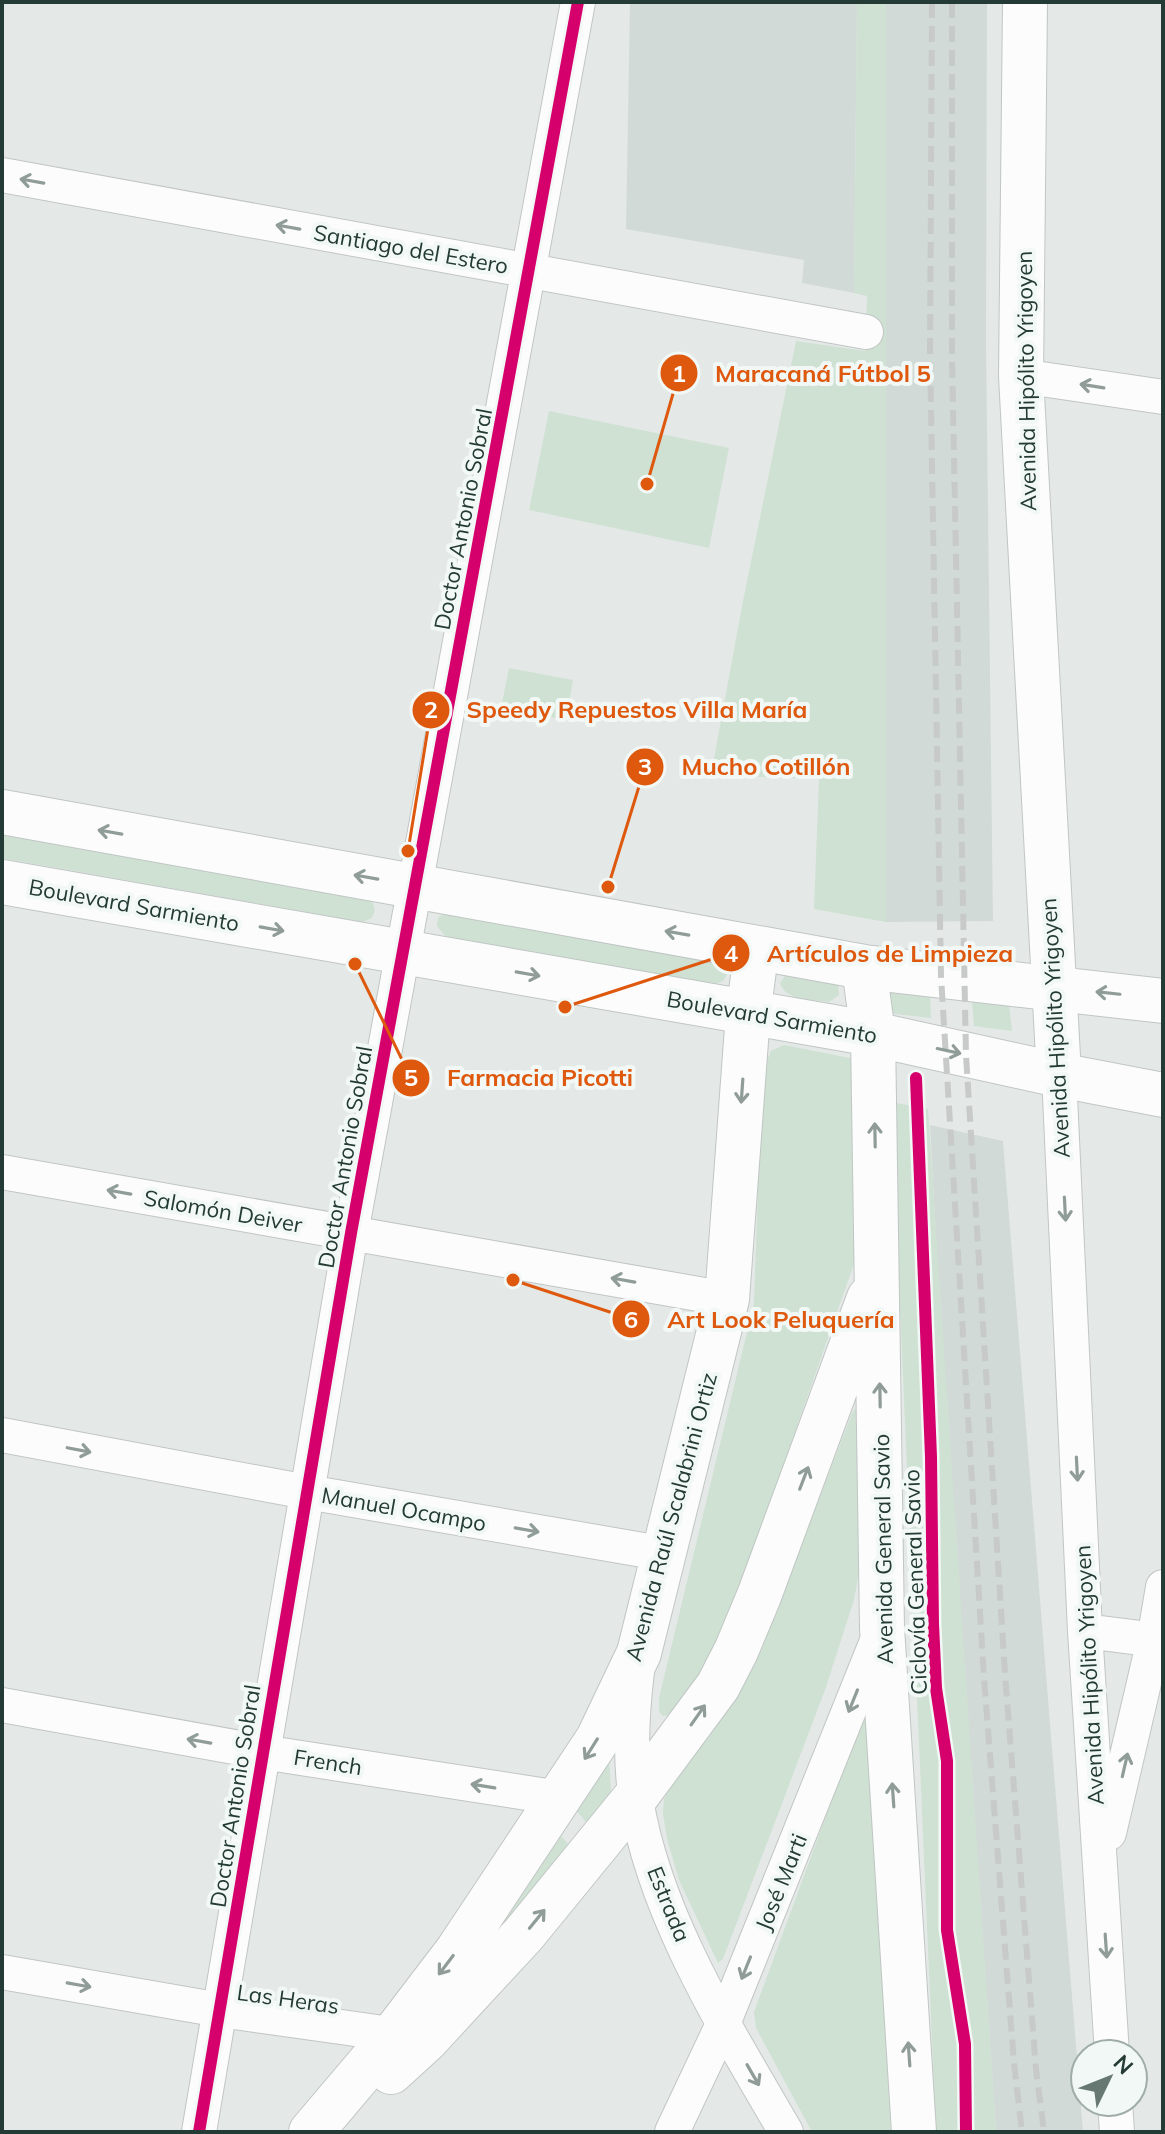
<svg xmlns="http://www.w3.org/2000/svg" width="1165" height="2134" viewBox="0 0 1165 2134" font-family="Mulish,sans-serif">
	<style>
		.built { fill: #d2dad7 }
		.green { fill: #cee1d3 }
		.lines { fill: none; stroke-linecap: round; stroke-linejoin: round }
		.street-casing { stroke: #c1c6c4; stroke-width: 36 }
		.secondary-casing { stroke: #c0c6c4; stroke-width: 46 }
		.street { stroke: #fbfcfb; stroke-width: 34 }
		.secondary { stroke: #fbfcfb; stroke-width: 44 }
		.rail { stroke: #c7cac9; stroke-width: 6; stroke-dasharray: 16 8; stroke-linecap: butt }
		.cycleway-casing { stroke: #f2f8f5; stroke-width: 17 }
		.cycleway { stroke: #d6006c; stroke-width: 12 }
		.oneway { stroke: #8f9c98 }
		.labels { text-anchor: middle; stroke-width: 8; stroke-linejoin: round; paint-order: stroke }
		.street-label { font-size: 22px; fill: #233b34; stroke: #f2f8f5 }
		.leader { fill: none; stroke: #de580e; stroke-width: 3 }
		.callout-dot { fill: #de580e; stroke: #f2f8f5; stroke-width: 3 }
		.mark-label { font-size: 24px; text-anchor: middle; font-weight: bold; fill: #fff }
		.callout-label { font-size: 24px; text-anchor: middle; font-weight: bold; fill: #de580e; stroke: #f2f8f5; stroke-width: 8; stroke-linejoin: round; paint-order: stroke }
	</style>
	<rect width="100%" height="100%" fill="#e4e9e7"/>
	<path class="built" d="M630,2H857L854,293L802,283L804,260L626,229Z
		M886,2H987L986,342L993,921L886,922Z
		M930,1125L1003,1141L1083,2132H996L940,1314Z"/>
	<path class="green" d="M857,2H886V922L814,909L819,779L711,775L743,601L796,341L865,351L867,296L854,293Z
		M549,411L729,448L709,548L529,510Z
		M509,668L573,680L566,720L501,708Z
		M2,831L371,898L375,910L372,918L362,922L2,858Z
		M446,911L726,964L728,973L723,981L713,985L447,938L437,926L438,918Z
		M787,973L838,984L839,995L829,1002C813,999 785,1001 780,983Z
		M884,987L930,995L931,1018L886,1013Z
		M972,1001L1009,1005L1012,1031L974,1026Z
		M784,1045L855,1059L858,1247L854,1264L731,1614L700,1673L674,1709L669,1715L663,1716L659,1712V1698L754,1303L762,1072L771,1051Z
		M891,1102L928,1109L996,2132H936Z
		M858,1405L861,1561L854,1600L825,1690L723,1959L718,1963L679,1880L667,1839L663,1814L664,1799L676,1777L709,1737L741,1690L761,1651L852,1413Z
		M863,1715L868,1716L891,2132H812L756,2028L754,2012Z
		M608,1742L611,1793L586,1822L576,1810Z
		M561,1836L568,1844L488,1944L483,1940L533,1878Z"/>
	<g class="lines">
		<g class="street-casing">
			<path id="street" d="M2,175L866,332
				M1021,376L1163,397
				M1059,1075L1085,1631L1112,2054
				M2,1172L727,1299
				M2,1435L307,1492L666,1554
				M1085,1631L1163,1641
				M637,1671C632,1713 629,1757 636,1799C654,1915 728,2032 786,2132
				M2,1705L262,1752L560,1798
				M1109,1833L1154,1640L1163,1587
				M2,1972L220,2010L412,2037
				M1115,2102L1117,2132
				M199,2132L351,1233L578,2
				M672,2132L723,2024L879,1636"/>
		</g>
		<g class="secondary-casing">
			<path id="secondary" d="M1025,2L1021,376L1059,1075
				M2,812L864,967L1163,1001
				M2,882L873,1034L1059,1075L1163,1095
				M864,967L873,1034L882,1628L914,2132
				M391,2072L426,2040L524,1934L635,1798L718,1686L736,1651L759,1596L869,1298
				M311,2132L394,2034L458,1950L598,1739L639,1653L727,1299L748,1014L757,948"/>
		</g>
		<use href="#street" class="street"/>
		<use href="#secondary" class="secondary"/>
		<path class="rail" d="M932,2L930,352L941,976L984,1678L1014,2063L1022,2132
			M952,2V358L966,1055L1005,1674L1036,2069L1044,2132"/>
		<g class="cycleway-casing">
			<path id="cycleway" d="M916,1078L931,1457L933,1624L936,1688L947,1761V1930L965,2044L966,2132
				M199,2132L351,1233L578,2"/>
		</g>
		<use href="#cycleway" class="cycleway"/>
	</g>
	<defs><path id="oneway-shaft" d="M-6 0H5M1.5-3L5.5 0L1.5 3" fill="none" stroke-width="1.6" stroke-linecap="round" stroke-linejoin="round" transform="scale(2)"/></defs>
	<g class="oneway">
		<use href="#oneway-shaft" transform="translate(32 181) rotate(-170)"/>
		<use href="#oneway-shaft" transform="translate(288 227) rotate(-170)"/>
		<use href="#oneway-shaft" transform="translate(1092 386) rotate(-171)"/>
		<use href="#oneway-shaft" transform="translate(110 832) rotate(-170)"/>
		<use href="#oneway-shaft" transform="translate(366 877) rotate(-170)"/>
		<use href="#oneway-shaft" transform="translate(272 929) rotate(10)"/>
		<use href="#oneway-shaft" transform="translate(677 933) rotate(-170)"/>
		<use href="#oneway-shaft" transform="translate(528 974) rotate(10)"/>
		<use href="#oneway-shaft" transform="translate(1108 993) rotate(-174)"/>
		<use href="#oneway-shaft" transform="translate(949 1051) rotate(12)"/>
		<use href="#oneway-shaft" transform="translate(742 1091) rotate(94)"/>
		<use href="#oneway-shaft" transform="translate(875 1135) rotate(-91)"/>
		<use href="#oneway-shaft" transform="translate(119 1192) rotate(-170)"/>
		<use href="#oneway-shaft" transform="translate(1065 1209) rotate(87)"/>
		<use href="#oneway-shaft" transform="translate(623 1280) rotate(-170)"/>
		<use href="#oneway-shaft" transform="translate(880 1395) rotate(-91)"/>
		<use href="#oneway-shaft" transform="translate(79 1450) rotate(11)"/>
		<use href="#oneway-shaft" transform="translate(1077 1469) rotate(87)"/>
		<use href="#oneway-shaft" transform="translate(804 1478) rotate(-69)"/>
		<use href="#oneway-shaft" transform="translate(527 1530) rotate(10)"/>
		<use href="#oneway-shaft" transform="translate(853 1701) rotate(112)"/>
		<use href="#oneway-shaft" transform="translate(698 1715) rotate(-55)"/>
		<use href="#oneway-shaft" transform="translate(199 1741) rotate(-170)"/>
		<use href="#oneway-shaft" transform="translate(591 1749) rotate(122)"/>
		<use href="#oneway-shaft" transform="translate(1125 1765) rotate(-77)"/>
		<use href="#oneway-shaft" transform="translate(483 1786) rotate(-171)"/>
		<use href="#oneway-shaft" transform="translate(893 1795) rotate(-94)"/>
		<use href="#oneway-shaft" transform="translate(537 1919) rotate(-51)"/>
		<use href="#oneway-shaft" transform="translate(1106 1946) rotate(86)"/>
		<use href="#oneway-shaft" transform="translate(446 1965) rotate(127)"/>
		<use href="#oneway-shaft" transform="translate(746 1968) rotate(112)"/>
		<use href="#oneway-shaft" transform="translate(79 1985) rotate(10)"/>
		<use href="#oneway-shaft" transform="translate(909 2054) rotate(-94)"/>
		<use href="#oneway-shaft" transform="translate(753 2075) rotate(60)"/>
	</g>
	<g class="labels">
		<g class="street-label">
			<text transform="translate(411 249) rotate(10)" y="8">Santiago del Estero</text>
			<text transform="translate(1026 381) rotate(-91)" y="8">Avenida Hipólito Yrigoyen</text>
			<text transform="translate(463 519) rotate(-79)" y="8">Doctor Antonio Sobral</text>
			<text transform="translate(134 905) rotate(10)" y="8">Boulevard Sarmiento</text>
			<text transform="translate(772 1017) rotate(10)" y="8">Boulevard Sarmiento</text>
			<text transform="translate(1055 1028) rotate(-93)" y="8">Avenida Hipólito Yrigoyen</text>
			<text transform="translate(345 1157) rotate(-80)" y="8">Doctor Antonio Sobral</text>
			<text transform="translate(223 1211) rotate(10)" y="8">Salomón Deiver</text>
			<text transform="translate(404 1509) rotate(10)" y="8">Manuel Ocampo</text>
			<text transform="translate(671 1517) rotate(-75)" y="8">Avenida Raúl Scalabrini Ortiz</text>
			<text transform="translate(883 1549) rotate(-91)" y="8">Avenida General Savio</text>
			<text transform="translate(915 1582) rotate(-92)" y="8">Ciclovía General Savio</text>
			<text transform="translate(1089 1675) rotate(-93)" y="8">Avenida Hipólito Yrigoyen</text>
			<text transform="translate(328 1762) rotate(9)" y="8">French</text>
			<text transform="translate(235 1796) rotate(-81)" y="8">Doctor Antonio Sobral</text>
			<text transform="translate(781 1882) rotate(-68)" y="8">José Marti</text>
			<text transform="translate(669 1904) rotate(68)" y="8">Estrada</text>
			<text transform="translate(288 1999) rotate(8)" y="8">Las Heras</text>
		</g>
	</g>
	<path class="leader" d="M647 484L679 373M408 851L431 710M608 887L645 767M565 1007L731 953M355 964L411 1078M513 1280L631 1319"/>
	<g class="callout-dot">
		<circle cx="647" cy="484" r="8"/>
		<circle cx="408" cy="851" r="8"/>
		<circle cx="608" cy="887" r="8"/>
		<circle cx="565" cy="1007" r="8"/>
		<circle cx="355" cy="964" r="8"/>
		<circle cx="513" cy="1280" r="8"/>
		<circle cx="679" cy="373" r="20"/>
		<circle cx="431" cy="710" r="20"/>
		<circle cx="645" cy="767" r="20"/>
		<circle cx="731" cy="953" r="20"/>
		<circle cx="411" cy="1078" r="20"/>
		<circle cx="631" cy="1319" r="20"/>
	</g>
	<g class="mark-label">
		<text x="679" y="382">1</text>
		<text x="431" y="718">2</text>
		<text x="645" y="775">3</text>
		<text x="731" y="962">4</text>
		<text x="411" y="1086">5</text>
		<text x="631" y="1328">6</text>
	</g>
	<g class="callout-label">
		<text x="823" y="382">Maracaná Fútbol 5</text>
		<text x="637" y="718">Speedy Repuestos Villa María</text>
		<text x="766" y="775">Mucho Cotillón</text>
		<text x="890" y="962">Artículos de Limpieza</text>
		<text x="540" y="1086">Farmacia Picotti</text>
		<text x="781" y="1328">Art Look Peluquería</text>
	</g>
	<rect width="1165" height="2134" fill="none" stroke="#233b34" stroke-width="8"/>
	<g transform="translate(1109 2078) rotate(47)"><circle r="38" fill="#f2f8f5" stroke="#9faca8" stroke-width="2"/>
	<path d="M0-6L14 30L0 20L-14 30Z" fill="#677873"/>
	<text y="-12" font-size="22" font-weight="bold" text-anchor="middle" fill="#233b34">N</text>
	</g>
</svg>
